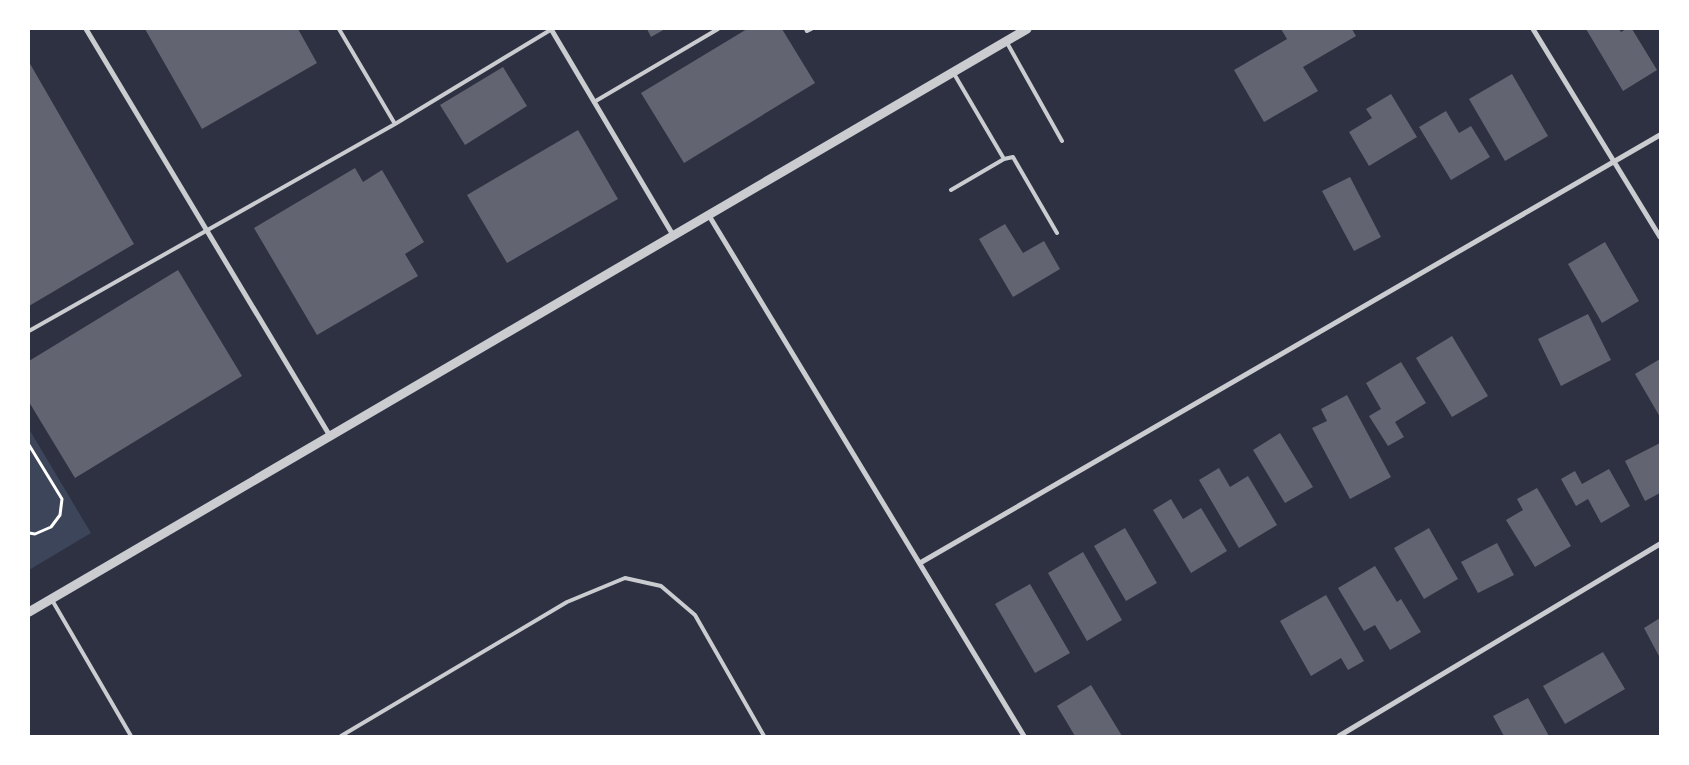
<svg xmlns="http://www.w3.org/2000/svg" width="1689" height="765" viewBox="0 0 1689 765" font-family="'DejaVu Sans',sans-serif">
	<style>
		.green { fill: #3c4559 }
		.building { fill: #626471 }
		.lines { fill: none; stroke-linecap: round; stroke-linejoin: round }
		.path { stroke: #fff; stroke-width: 3 }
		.service { stroke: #caccd0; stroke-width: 4 }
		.minor { stroke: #caccd0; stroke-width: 5 }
		.tertiary { stroke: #caccd0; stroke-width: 9 }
	</style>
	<rect width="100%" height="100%" fill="#2d3142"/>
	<path class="green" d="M29,429L91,533L29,570Z"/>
	<path class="building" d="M145,29H298L317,63L202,129Z
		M647,29H665L651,37Z
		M747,29H782L815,83L684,163L641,93Z
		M1281,29H1352L1356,36L1303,67L1318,91L1264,122L1234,70L1287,39Z
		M1586,29H1619L1621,32L1626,29H1632L1657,70L1623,91Z
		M29,62L134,244L29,306Z
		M503,67L527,106L465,145L440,105Z
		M1512,74L1548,136L1505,161L1469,99Z
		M1391,94L1417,137L1369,166L1349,132L1372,118L1366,109Z
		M1446,111L1459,133L1471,126L1490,157L1451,180L1419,127Z
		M578,130L618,199L507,263L467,195Z
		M355,168L363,182L382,170L424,242L405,254L418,276L317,335L254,228Z
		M1350,177L1381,237L1354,251L1322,191Z
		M1005,224L1023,253L1044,241L1060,269L1013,297L979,239Z
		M1605,242L1639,301L1602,323L1568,264Z
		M178,270L242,376L75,478L29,402V361Z
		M1588,314L1611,360L1561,386L1538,339Z
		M1452,336L1488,396L1452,417L1416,358Z
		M1660,359V417L1635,374Z
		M1401,362L1426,403L1395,422L1404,437L1388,446L1369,416L1381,409L1366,383Z
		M1347,395L1391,477L1350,499L1312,428L1327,421L1321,409Z
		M1280,433L1313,487L1285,503L1253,450Z
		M1660,443V493L1645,501L1625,461Z
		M1219,468L1230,487L1248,476L1277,525L1239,548L1199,480Z
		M1609,469L1630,506L1601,523L1588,499L1576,506L1561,479L1575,471L1582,484Z
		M1537,488L1571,546L1535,567L1506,520L1523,510L1517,499Z
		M1171,499L1183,519L1201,508L1227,551L1191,573L1153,510Z
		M1125,528L1157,583L1126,601L1094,546Z
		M1429,528L1458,579L1424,599L1394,548Z
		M1497,543L1514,575L1478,593L1461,562Z
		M1083,552L1122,620L1087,641L1048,573Z
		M1375,566L1397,602L1401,599L1421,632L1390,650L1375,625L1364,631L1338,588Z
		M1030,584L1070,653L1035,673L995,604Z
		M1326,595L1364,661L1348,670L1341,658L1311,676L1280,621Z
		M1660,618V658L1644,628Z
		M1603,652L1625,689L1565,724L1543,686Z
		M1091,685L1122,736H1075L1057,706Z
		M1528,698L1549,736H1504L1493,716Z"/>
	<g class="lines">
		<path class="path" d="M29,445L62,499L60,515L51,527L35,534L29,533"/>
		<path class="service" d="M806,29L807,31L811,29
			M1006,41L1062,141
			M594,102L718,29
			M395,124L552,29
			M1004,159L1013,157L1057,233
			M951,190L1004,159L953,72
			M29,331L395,124L339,29
			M52,600L131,736
			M341,736L567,602L625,578L661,586L695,615L764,736"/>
		<path class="minor" d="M86,29L330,436
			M551,29L673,235
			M1533,29L1660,237
			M708,214L1024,736
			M920,563L1660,135
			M1339,736L1660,544"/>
		<path class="tertiary" d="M29,612L1027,29"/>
	</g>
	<rect width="1689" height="765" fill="none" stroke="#ffffff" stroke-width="60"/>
</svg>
